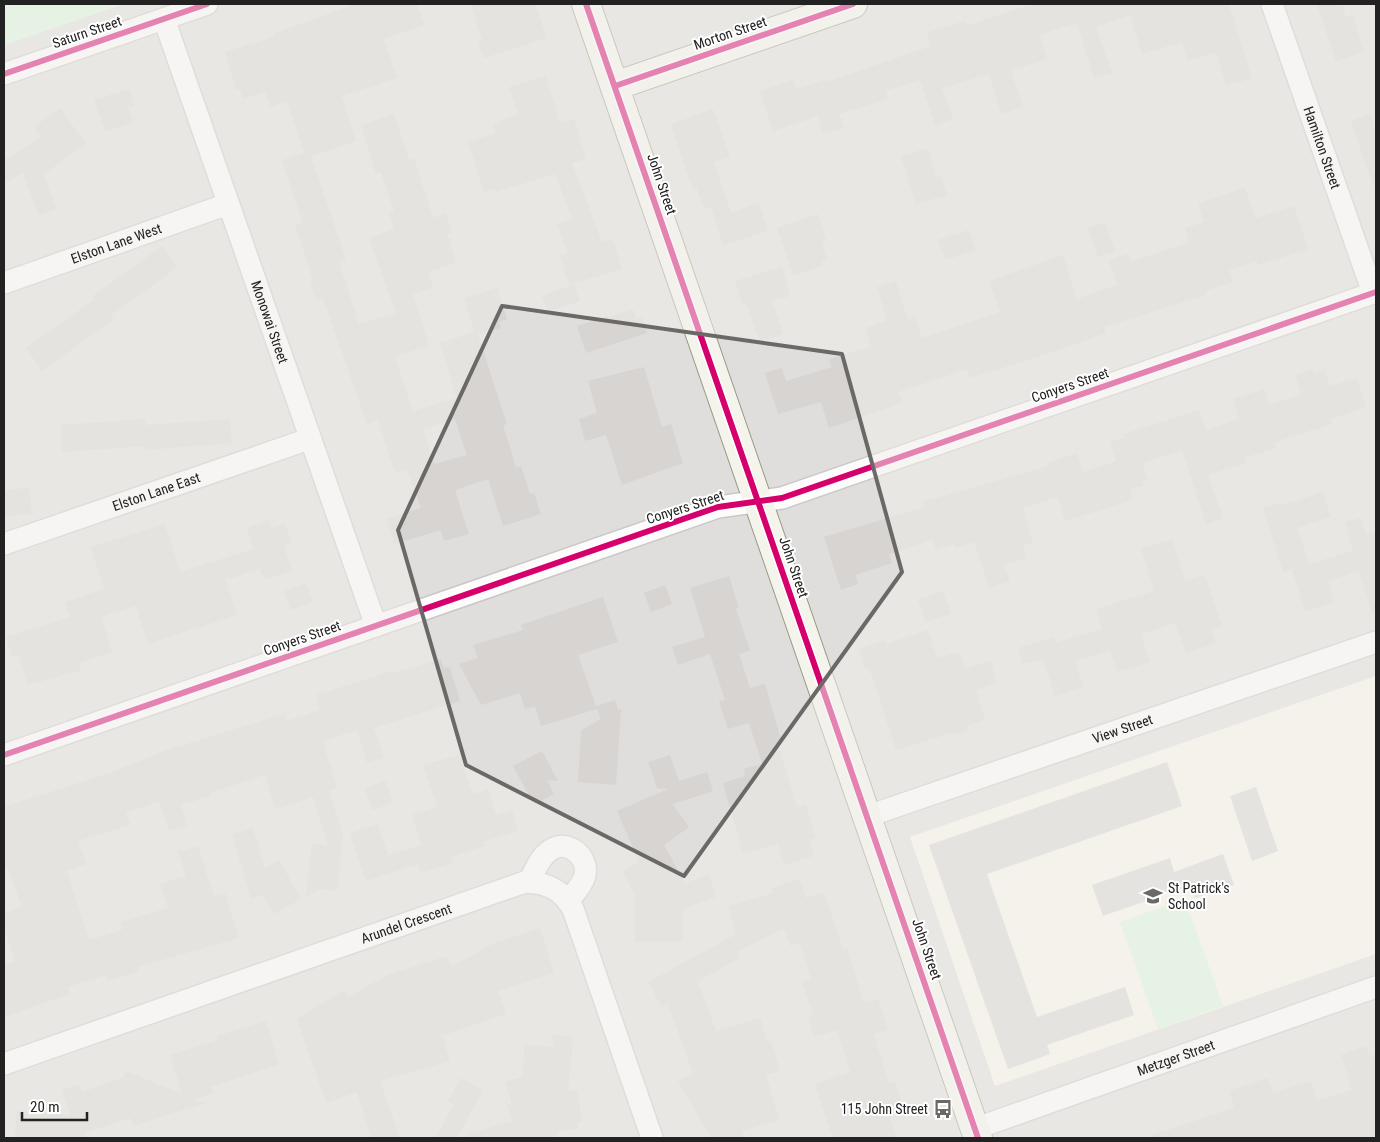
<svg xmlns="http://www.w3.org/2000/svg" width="1380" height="1142" viewBox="0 0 1380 1142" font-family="'Roboto Condensed',sans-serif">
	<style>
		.residential { fill: #dfdedc }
		.education { fill: #f8f7e8 }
		.park { fill: #daf5da }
		.building { fill: #d7d4d2; fill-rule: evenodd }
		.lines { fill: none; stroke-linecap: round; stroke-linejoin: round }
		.street-casing { stroke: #c9c8c7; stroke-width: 24 }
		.secondary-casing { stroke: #999a82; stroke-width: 30 }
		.street { stroke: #fdfcfc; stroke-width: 21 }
		.secondary { stroke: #f4f4ed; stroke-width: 28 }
		.cycleway-casing { stroke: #fff; stroke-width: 9 }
		.cycleway { stroke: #d6006c; stroke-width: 6 }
		.marked { fill: none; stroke: #6a6968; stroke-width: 4; stroke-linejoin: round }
		.labels { text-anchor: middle; stroke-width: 4; stroke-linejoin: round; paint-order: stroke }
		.street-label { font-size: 14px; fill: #222; stroke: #fff }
		.poi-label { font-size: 14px; fill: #222; stroke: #fff; text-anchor: start }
	</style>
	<rect width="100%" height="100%" fill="#f0eeeb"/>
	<path class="residential" d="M4,4H1376V1138H4Z"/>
	<path class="education" d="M1376,676V954L995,1086L910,837Z"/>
	<path class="park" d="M4,4H125L4,45Z
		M1185,899L1223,1006L1158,1029L1120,922Z"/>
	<path class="building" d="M356,4H417L424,25L384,39L397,78L342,96L356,141L311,156L346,260L339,262L359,324L396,313L369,238L394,229L389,212L394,211L381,172L376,174L361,125L394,114L409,160L414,158L433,218L446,213L452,233L447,234L456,263L428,272L433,288L413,294L429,346L395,356L413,411L457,398L440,343L474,332L464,298L497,288L507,319L499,322L501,328L478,335L507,424L503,425L516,467L521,466L530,494L534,493L541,514L503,526L488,479L455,490L469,534L444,541L441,530L394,544L387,519L421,508L407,469L395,473L378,420L367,424L323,298L316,300L310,281L313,280L295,225L303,223L282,160L304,153L287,101L270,107L265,92L243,99L240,89L236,90L225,52L274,37L273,34ZM455,419L467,455L434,464L423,429Z
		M471,4H535L547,38L484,58L478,42L482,41Z
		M1033,4H1229L1252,78L1226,86L1216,52L1188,61L1182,42L1142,54L1130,15L1096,27L1112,73L1094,78L1077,23L1039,35L1047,59L1011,70L1023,107L1001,114L989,74L942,88L953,119L935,125L920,80L885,91L888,99L839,114L844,128L823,134L818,116L773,131L760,91L793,80L796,89L825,80L826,82L931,46L927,32L965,21L966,26Z
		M1317,4H1342L1346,17L1353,15L1364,52L1336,61Z
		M546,76L560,123L574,119L586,159L572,163L602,242L613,239L622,269L569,285L560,256L568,253L557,224L572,219L555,174L496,192L495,189L484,192L468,142L496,133L493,125L501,123L500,120L518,114L509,87Z
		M129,89L134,105L128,107L133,122L105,132L94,100Z
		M60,108L86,144L44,174L56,209L38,215L23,172L4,184V160L41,137L34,127Z
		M713,109L730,157L714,162L731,212L759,203L768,231L723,245L711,207L704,209L697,189L693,190L671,124Z
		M1370,114L1376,133V184L1373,185L1351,121Z
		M928,148L936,177L941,175L947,195L916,204L901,156Z
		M1245,188L1256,218L1294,206L1308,249L1258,265L1257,261L1229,270L1233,282L1205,291L1206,295L1104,327L1106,333L1056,351L970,378L967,369L898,392L902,403L829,428L821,402L778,414L765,373L782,368L786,381L832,367L829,359L871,347L865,328L887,321L877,287L896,281L908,320L915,317L922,338L1000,312L989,281L1063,255L1077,299L1117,285L1109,260L1128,254L1131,262L1189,242L1185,228L1204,222L1198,203Z
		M818,214L826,240L822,241L827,260L822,261V266L793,275L777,228Z
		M1105,222L1115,252L1098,257L1088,228Z
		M969,230L976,250L945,260L938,240Z
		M162,246L178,267L110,316L113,320L42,371L26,348L95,299L93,296Z
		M782,267L790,296L772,301L783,334L760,342L746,302L742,304L735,281Z
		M574,284L580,301L548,312L542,296Z
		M633,309L636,319L642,317L647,333L586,353L577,326Z
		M644,367L662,427L671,424L683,463L622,485L606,435L585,441L579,419L597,413L588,381Z
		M1313,369L1314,373L1324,370L1330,386L1357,378L1366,407L1330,419L1332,424L1281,440L1275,444L1276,448L1244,458L1246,463L1208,475L1223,518L1206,524L1182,450L1142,463L1148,480L1142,482L1143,485L1130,489L1133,500L1065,521L1058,497L1023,508L1033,542L1023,545L1027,558L1004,565L1010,581L989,588L974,542L955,548L954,544L936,550L933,540L889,554L892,563L855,575L858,584L841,590L824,537L924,507L922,502L1048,466L1047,463L1077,453L1083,472L1116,461L1110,442L1124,437L1123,434L1199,410L1206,430L1239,419L1233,399L1264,389L1269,405L1301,394L1295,375Z
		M145,419L146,425L230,419L232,443L145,450V446L62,452L61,425Z
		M29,488L32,514L4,516V490Z
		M1323,492L1331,517L1297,528L1309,564L1353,551L1345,522L1361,518L1366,534L1376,531V612L1372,613L1359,571L1328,581L1334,602L1305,611L1292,569L1283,572L1263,508L1281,502L1282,505Z
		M269,520L272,528L285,524L292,543L284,545L292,571L264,580L260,569L226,580L237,615L148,644L136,606L101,617L112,652L79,663L81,670L28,685L19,655L12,657L6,637L70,617L65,602L104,589L91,547L165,524L180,572L253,549L247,528Z
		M1172,539L1185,581L1205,575L1222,626L1211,630L1216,643L1186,653L1175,623L1141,634L1150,662L1117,672L1110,650L1075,661L1083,687L1055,696L1043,659L1023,664L1018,648L1054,637L1055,643L1102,629L1096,609L1154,591L1141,548Z
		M729,576L739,608L736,609L750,650L739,654L750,688L765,684L781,740L777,741L797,807L806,805L816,838L809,840L814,856L784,865L778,844L743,854L723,783L745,776L744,769L762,764L749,723L728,729L719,701L725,700L710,654L678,665L672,647L705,637L690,588Z
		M306,583L313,602L291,610L284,591Z
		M665,585L672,604L651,612L644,593Z
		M943,591L951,614L925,622L918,599Z
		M603,597L618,642L578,655L596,706L615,700L618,710L621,709L616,785L578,782L581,730L601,719L597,709L541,726L535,706L525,709L520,693L481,705L459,664L478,658L473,645L523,630L521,625Z
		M928,630L937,658L954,653V655L960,654L965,669L991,660L996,683L976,690L985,720L966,726L968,730L952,735L951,733L896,750L872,676L868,668L865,669L859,649L885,640L886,644Z
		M441,659L444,668L450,667L460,701L374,728L384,758L367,763L357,730L323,741L337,788L329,791L343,836L337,891L319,889L306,897L312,844L328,845L313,797L275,809L265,775L210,793L211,796L181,805L187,826L169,831L159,801L126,813L130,825L78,841L86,864L67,871L89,940L122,930L120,922L168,908L160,884L186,876L178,852L198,846L214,896L225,893L239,938L137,967L138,971L108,981L106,975L68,987L70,994L4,1017V965L15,962L4,928V913L22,907L8,869L4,870V807L115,771L167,750L284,714L286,721L320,710L316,695L392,671L393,673Z
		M542,751L558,781L547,780L554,794L534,805L513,766Z
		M459,755L473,794L488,789L496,815L512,810L518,831L482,842L484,846L451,857L453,863L421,873L418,864L366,881L350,833L378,824L388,855L421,845L412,815L437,807L423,765Z
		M670,755L679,781L707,772L713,791L673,804L689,827L664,845L685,883L709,875L716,897L683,908V941L635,942L634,893L622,871L639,862L617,811L668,789L657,788L648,762Z
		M1167,762L1182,806L987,874L1037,1017L1125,987L1134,1015L1047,1045L1050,1054L1008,1069L929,845Z
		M386,781L393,803L372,810L365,788Z
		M1256,787L1278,851L1252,861L1230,796Z
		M253,828L265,868L279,860L301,899L274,914L263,895L251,899L232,834Z
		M1223,854L1234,885L1195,898L1191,885L1103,916L1092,885L1170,858L1174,872Z
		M800,879L806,898L824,893L843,949L847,948L864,1003L878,999L888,1030L874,1034L889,1084L895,1082L902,1104L887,1108L896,1138H833L815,1084L850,1072L837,1030L814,1037L808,1017L813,1015L802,982L811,979L800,943L790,946L784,929L738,951L740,958L698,981L716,1031L760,1018L767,1042L771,1041L780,1071L766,1075L779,1120L742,1131L744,1138H711L678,1081L693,1073L668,1004L662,1007L648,982L736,934L728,906L773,893L771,888Z
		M540,928L554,973L498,991L506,1014L439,1037H443L450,1061L380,1081L400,1138H371L357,1092L326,1103L297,1019L344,990L348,997L388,975L447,956L451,967L494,943Z
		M266,1021L279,1064L211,1087L213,1093L195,1099L206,1103L133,1126L130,1118L85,1133L87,1138H15L17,1111L70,1115L62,1090L79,1084L82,1092L124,1077L126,1071L182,1094L170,1055L218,1040L217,1036Z
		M551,1035L573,1037L568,1091L577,1090L582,1121L577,1122L578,1128L557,1132L558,1135L549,1138H468V1134L512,1121L506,1102L512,1105L505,1082L522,1077L525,1045L555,1047Z
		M1366,1046L1370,1057L1376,1054V1138H1153L1152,1135L1234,1108L1229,1091L1268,1078L1273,1093L1311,1081L1317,1100L1352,1090L1341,1055Z
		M461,1078L483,1090L457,1138H435L454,1105L448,1101Z"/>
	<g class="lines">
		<g class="street-casing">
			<g id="street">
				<path id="s1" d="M1272,4L1373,293"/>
				<path id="s2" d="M164,19L376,626"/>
				<path d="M4,74L207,4"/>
				<path id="s3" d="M4,283L228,204"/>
				<path id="s4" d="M4,544L309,439"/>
				<path d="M4,755L718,507L782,498L1376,292"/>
				<path id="s5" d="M868,816L1376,642"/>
				<path d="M529,882C535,870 541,854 554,848C570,841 589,858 585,875C583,884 574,894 568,901"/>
				<path id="s6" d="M4,1064L525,882C548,883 561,889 573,909L652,1138"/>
				<path id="s7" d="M974,1129L1376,987"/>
			</g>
		</g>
		<g class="secondary-casing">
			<path id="secondary" d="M586,4L978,1138
				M615,86L853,4"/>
		</g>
		<use href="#street" class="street"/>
		<use href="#secondary" class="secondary"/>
		<g class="cycleway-casing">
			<path id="cycleway" d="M586,4L978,1138
				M4,74L207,4
				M615,86L853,4
				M4,755L718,507L782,498L1376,292"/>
		</g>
		<use href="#cycleway" class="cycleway"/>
	</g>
	<path d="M0 0H1380V1142H0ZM502,306L842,354L902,572L684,876L466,765L398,530Z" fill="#f0eeeb" fill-opacity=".55" fill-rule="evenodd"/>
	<path class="marked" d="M502,306L842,354L902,572L684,876L466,765L398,530Z"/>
	<defs>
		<g id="school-bare" transform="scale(1.5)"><path d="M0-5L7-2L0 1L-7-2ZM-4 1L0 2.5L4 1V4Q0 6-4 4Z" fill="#6a6968" stroke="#fff" stroke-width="2.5" paint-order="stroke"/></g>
		<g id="bus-bare" transform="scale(1.5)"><path d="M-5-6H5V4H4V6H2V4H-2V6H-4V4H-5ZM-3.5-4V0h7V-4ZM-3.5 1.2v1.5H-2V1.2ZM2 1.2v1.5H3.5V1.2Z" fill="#6a6968" stroke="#fff" stroke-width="2.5" paint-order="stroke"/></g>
	</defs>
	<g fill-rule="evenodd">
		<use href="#school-bare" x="1153" y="896"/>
		<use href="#bus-bare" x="943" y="1109"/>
	</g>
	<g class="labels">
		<g class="street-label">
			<text transform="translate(87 32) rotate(-19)" y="5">Saturn Street</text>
			<text transform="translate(730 33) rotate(-19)" y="5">Morton Street</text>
			<text dy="5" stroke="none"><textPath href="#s1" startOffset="152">Hamilton Street</textPath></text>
			<text transform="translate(662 184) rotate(71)" y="5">John Street</text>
			<text dy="5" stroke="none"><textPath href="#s3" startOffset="119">Elston Lane West</textPath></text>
			<text dy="5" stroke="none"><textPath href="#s2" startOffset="321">Monowai Street</textPath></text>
			<text transform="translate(1070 385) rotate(-19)" y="5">Conyers Street</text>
			<text dy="5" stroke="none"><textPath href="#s4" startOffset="161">Elston Lane East</textPath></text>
			<text transform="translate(685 507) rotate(-18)" y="5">Conyers Street</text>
			<text transform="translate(794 567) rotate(71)" y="5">John Street</text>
			<text transform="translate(302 638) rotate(-19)" y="5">Conyers Street</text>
			<text dy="5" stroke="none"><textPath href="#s5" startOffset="269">View Street</textPath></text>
			<text dy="5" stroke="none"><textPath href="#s6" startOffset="426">Arundel Crescent</textPath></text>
			<text transform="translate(927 949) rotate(71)" y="5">John Street</text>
			<text dy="5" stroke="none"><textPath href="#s7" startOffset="214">Metzger Street</textPath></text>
		</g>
		<g class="poi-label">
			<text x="1168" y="893">St Patrick's<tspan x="1168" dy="16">School</tspan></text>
			<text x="928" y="1114" text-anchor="end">115 John Street</text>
		</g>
	</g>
	<rect width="1380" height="1142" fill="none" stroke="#222222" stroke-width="10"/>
	<path d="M22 1112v8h65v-8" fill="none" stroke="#222222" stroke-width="2.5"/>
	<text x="30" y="1112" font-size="15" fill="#222222" stroke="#ffffff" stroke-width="4" paint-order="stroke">20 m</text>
</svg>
